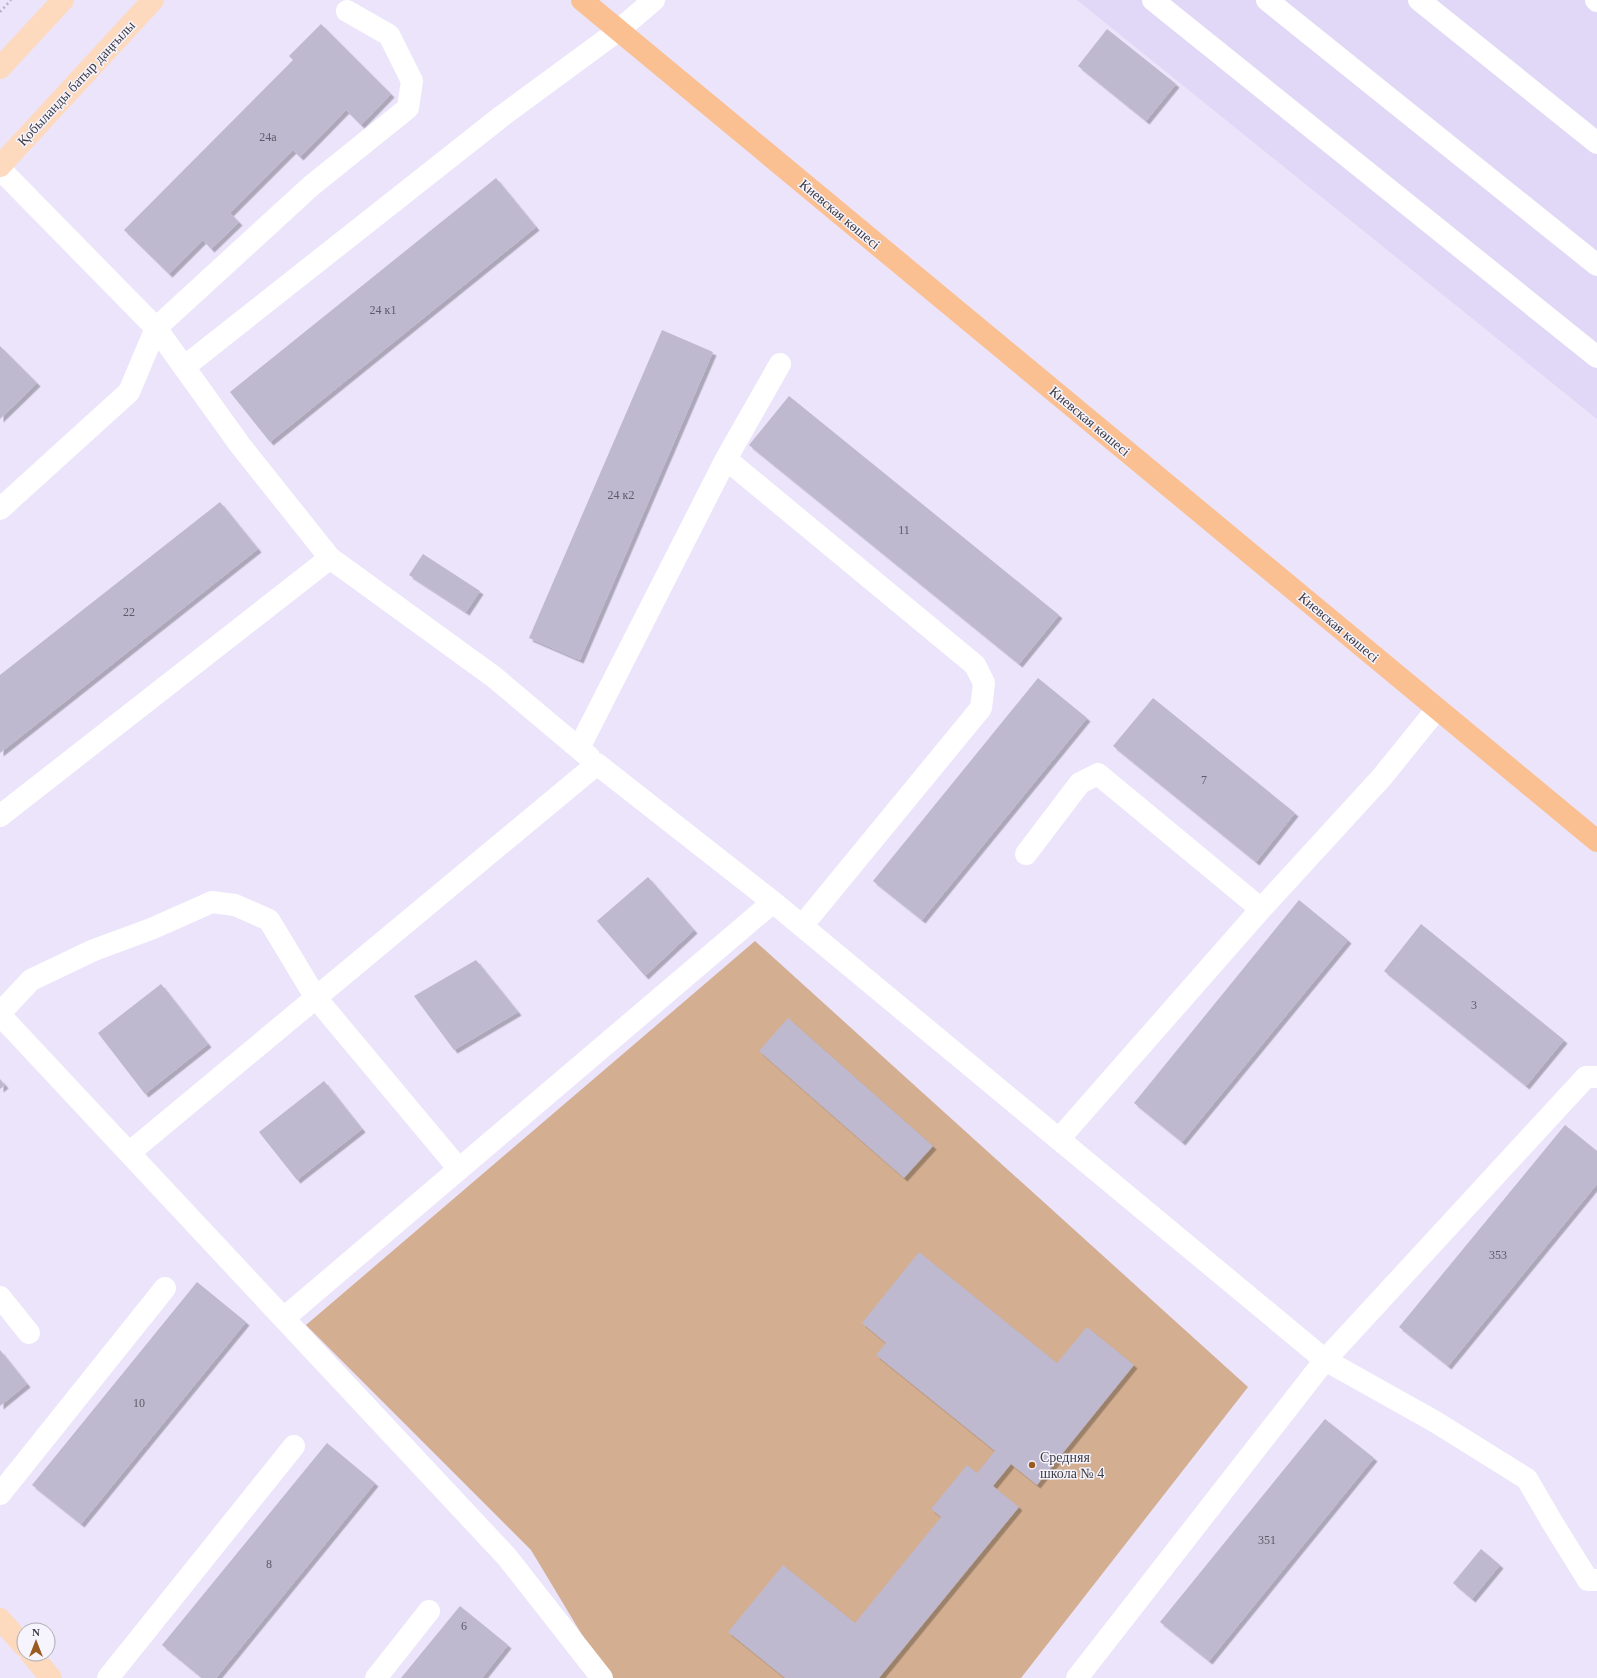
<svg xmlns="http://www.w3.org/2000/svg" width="1597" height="1678" viewBox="0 0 1597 1678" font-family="Georgia,serif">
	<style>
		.built { fill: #e0d8f6 }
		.green { fill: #d3ae90 }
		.building { fill: #bfb9cf; filter: url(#shadow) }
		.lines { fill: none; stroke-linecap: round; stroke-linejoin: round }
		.path { stroke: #b6b0c3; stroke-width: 2.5; stroke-dasharray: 2 3; stroke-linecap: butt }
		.minor { stroke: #fff; stroke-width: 22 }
		.major { stroke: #fdd9be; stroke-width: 22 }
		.highway { stroke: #fbc092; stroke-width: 22 }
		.poi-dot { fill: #995b20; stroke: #f6f4fd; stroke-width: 1.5 }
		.labels { text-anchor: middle; stroke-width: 3; stroke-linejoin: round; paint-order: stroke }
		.number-label { font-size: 12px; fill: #5e5a67 }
		.street-label { font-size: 14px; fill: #3d3b44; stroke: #f6f4fd }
		.poi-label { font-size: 14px; fill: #3d3b44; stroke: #f6f4fd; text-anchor: start }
	</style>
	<defs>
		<filter id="shadow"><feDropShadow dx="3.5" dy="3.5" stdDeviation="0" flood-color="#0004"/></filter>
	</defs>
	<rect width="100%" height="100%" fill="#ebe4fb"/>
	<path class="built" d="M1077,0H1597V419Z"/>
	<path class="green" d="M755,941L1248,1387L1021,1678H608L531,1550L306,1325Z"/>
	<path class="building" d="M321,24L391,94L361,125L346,110L300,157L293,150L230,213L239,222L211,249L203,240L169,274L124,230L293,60L289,56Z
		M1107,29L1176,84L1146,121L1078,66Z
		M496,178L536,227L270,442L230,392Z
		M662,330L713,352L580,660L529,638Z
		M0,346L37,383L0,419Z
		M789,396L1059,615L1019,664L749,445Z
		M220,502L258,549L0,753V675Z
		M423,554L480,591L466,612L409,575Z
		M1038,678L1087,718L922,920L873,881Z
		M1153,698L1295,813L1256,862L1113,746Z
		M648,877L694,930L645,976L597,921Z
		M1299,900L1348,940L1182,1142L1134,1103Z
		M1421,924L1564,1040L1526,1086L1384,971Z
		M476,960L518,1012L454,1050L414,996Z
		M161,984L208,1044L145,1094L98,1033Z
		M788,1018L933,1146L904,1178L759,1051Z
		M0,1079L5,1085L0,1089Z
		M324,1081L362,1129L297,1180L259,1132Z
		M1565,1125L1597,1151V1184L1448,1366L1399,1327Z
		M919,1252L1057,1363L1087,1327L1134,1365L1037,1485L1011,1464L993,1486L1019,1507L879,1678H785L728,1632L783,1565L855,1623L941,1517L931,1509L967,1465L977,1473L995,1451L876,1355L886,1343L862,1323Z
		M197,1282L246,1322L81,1524L32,1485Z
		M0,1350L27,1384L0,1406Z
		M1325,1419L1374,1458L1209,1661L1160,1622Z
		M327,1443L375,1483L216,1678H202L162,1645Z
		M1481,1549L1500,1565L1472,1599L1453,1583Z
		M460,1606L508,1645L482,1678H401Z"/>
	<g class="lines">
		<path class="path" d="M0,12L11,0"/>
		<path class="minor" d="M1153,0L1597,357
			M1267,0L1597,265
			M1419,0L1597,143
			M1596,0L1597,1
			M0,169L156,328L240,445L330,558L0,816
			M184,367L502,116L619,30L654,0
			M726,459L780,364
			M0,509L129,392L156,328L311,186L408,108L412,81L389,35L347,11
			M330,558L494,677L589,757
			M579,748L726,459L975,665L984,683L981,708L802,926
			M1026,854L1080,783L1098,774L1261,909
			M0,1013L31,980L94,950L151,929L212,902L235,905L269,920L316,998L459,1169
			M0,1015L507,1557L602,1678
			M1059,1139L1261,909L1382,777L1437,709
			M129,1153L597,764L773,902L1325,1360L1434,1421L1527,1479L1552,1522L1588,1580H1597
			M0,1297L29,1333
			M284,1318L773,902
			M0,1494L165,1288
			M108,1678L294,1446
			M376,1678L429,1611
			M1077,1678L1325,1360L1586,1077H1597"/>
		<path class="major" d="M0,68L63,0
			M0,166L153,0
			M0,1619L24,1646
			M31,1654L51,1678"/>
		<path class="highway" d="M582,0L1597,841"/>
	</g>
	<circle class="poi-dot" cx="1032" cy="1465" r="4"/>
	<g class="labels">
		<g class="number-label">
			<text x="268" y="141">24а</text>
			<text x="383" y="314">24 к1</text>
			<text x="621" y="499">24 к2</text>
			<text x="904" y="534">11</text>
			<text x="129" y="616">22</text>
			<text x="1204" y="784">7</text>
			<text x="1474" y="1009">3</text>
			<text x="1498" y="1259">353</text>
			<text x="139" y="1407">10</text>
			<text x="1267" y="1544">351</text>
			<text x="269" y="1568">8</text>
			<text x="464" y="1630">6</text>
		</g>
		<g class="street-label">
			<text transform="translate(76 83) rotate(-47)" y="5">Қобыланды батыр даңғылы</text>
			<text transform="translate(840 214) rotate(40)" y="5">Киевская көшесі</text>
			<text transform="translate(1090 421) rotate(40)" y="5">Киевская көшесі</text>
			<text transform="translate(1339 627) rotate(40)" y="5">Киевская көшесі</text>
		</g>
		<g class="poi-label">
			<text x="1040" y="1462">Средняя<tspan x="1040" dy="16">школа № 4</tspan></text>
		</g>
	</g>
	<g transform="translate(36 1642)"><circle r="19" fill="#f6f4fd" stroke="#acaab3"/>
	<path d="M0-3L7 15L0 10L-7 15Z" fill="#995b20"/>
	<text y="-6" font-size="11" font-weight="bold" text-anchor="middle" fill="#3d3b44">N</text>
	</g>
</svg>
